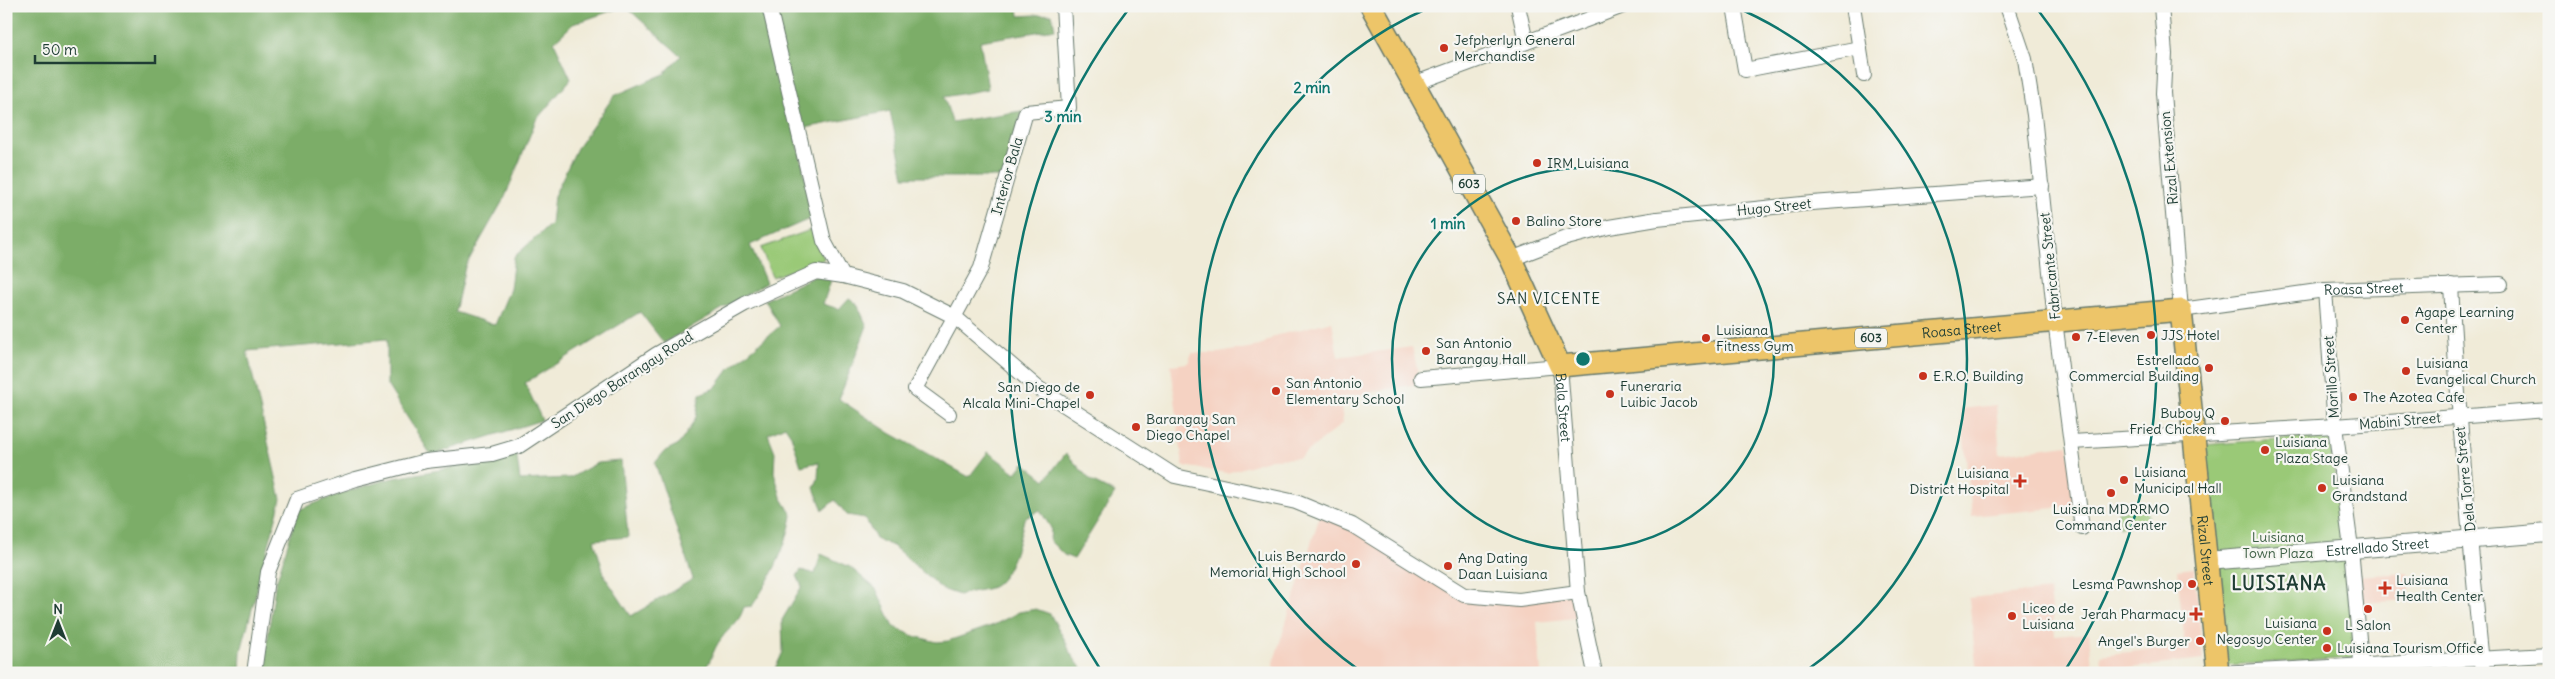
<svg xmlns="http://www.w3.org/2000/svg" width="2555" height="679" viewBox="0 0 2555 679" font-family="Delius,sans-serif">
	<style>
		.built { fill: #f5d2c2 }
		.green { fill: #9ac977; stroke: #5c8356 }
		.forest { fill: #7bad68; stroke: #4d754e; fill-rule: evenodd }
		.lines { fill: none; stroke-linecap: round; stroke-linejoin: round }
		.minor-casing { stroke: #687a6d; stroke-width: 16 }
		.tertiary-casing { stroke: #687a6d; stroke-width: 20 }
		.primary-casing { stroke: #687a6d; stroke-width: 24 }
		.minor { stroke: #fff; stroke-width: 14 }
		.tertiary { stroke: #fff; stroke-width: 18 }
		.primary { stroke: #edc569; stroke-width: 21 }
		.ring { fill: none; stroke: #0f766e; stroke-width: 2.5 }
		.poi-dot { fill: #c8321e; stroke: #f6f6f2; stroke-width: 2 }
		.labels { text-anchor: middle; stroke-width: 4.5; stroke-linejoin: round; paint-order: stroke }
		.shield { fill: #f6f6f2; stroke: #60746d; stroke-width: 1 }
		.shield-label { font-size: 12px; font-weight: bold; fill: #1f3d34 }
		.poi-label { font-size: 14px; fill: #1f3d34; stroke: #f6f6f2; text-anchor: start }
		.street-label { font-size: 14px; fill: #1f3d34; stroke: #f6f6f2 }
		.park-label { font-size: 14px; fill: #3e6045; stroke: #f6f6f2 }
		.neighbourhood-label { font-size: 15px; letter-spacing: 1px; fill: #1f3d34; stroke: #f6f6f2 }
		.district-label { font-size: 19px; font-weight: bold; letter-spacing: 1px; fill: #1f3d34; stroke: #f6f6f2 }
		.centre { fill: #0f766e; stroke: #f6f6f2; stroke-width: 2.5 }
		.ring-label { font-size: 15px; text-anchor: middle; font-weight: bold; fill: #0f766e; stroke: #f6f6f2; stroke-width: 4.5; stroke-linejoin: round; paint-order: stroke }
	</style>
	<rect width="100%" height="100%" fill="#f6f6f2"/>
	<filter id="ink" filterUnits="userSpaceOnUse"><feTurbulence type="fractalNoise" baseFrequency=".02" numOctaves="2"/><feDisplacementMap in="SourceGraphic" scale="10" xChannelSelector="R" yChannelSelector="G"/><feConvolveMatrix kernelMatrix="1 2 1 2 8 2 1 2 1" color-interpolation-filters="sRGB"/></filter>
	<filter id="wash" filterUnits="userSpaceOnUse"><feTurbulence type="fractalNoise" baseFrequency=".0096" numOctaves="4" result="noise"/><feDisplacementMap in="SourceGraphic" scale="20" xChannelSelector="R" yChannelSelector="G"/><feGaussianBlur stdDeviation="1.12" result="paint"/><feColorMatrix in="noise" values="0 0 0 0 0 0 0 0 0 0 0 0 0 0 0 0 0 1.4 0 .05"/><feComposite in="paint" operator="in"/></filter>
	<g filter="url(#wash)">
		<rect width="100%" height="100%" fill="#f0ebd8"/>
		<path class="built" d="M1332,321L1338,357L1412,347L1417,368V384L1340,398L1343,423L1299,458L1271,459L1227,473L1183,466L1171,365L1188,363L1192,353H1218L1260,346L1275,336Z
			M1996,405L2000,454L2068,445L2077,506L1972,516L1961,409Z
			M1320,515L1362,533L1461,599L1574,595L1575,618L1537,622L1541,673H1275L1273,664Z
			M2194,568L2203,660L2102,671L2100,655L2185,646L2177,570Z
			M2409,573L2410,600L2361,603L2359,576Z
			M2050,590L2055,636L2089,633L2092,667L2038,673H1977L1969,598Z"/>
		<path class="green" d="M813,229L824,259L772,277L761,248Z
			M2329,435L2343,534L2356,658L2225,665L2202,445Z
			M2147,508L2149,524L2119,527L2118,511Z"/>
		<path class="forest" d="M9,6H1018L1019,16L1052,14L1055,29L980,41L988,89L944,97L952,122L1022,111L1004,177H904L890,111L795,130L814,217L750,245L766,283L664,343L640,312L525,383L542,420L431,455L387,385V339L247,351L281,499L241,651L240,673H6V15L10,11ZM625,6L681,56L664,74L614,96L577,148L554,196L551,224L514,257L510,289L495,325L455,312L465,267L505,197L536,120L571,79L554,42L573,24Z
			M815,276L832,277L823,304L839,309L849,298L857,304L867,326L839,399L890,433L969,477L988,452L1016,473L1024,463L1045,480L1066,453L1091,481L1115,493L1074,559L1064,555L1050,541L1051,528L1040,510L1024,519C1020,538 1010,581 990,588C981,591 970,591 959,595L942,589L893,546L876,539L865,518L847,515L835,500L823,510L814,488L818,479L819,462L801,466L791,435L785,426L768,434L775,452L774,472L781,497L792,515C787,547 770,580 752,606L744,607C739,624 730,626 721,639C712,650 712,663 701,673H263L275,586L298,510L342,493L389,479L456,467L516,450L520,480L570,478L597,463L621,461L628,537L594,540L605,577L631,616L693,579L655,463L665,451L679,444L688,431L696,417L700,394L715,388L730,368L780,326L765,300Z
			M821,554L850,567L876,589L894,627L914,636L937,642L948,641L994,625L1019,612L1036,609L1050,614L1066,642L1070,653L1085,673H773L783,652L782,620L802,586L797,576L801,570L815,574Z"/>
	</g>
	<g filter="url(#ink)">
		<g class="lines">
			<g class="minor-casing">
				<g id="minor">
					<path d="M769,6L824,241L843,276"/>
					<path d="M1518,6L1526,42"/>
					<path d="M1734,6L1745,70L1860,48"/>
					<path d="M1853,6L1864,75"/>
					<path d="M2007,6L2025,59L2034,115L2055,321L2082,528"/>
					<path id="s1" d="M2161,6L2165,54L2163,93L2181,310L2325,290L2501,284"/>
					<path d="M1597,16L1623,6"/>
					<path d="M1413,84L1597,16L1596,6"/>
					<path d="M1511,259L1563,239L1609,227L1657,219L1812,203L2042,186"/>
					<path d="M2451,285C2458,415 2470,544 2483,673"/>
					<path d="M2325,290L2335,426L2351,548L2362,673"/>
					<path id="s2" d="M1421,378L1560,366L1578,592L1595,673"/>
					<path d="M949,414L915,389L981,268L1026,112L1069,108L1063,6"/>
					<path d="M2072,442L2335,426L2549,410"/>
					<path d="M254,673L268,572L297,499L356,479L426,461L492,454L519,446L657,354L745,304L816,272L843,276L903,291L955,317L1038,388L1175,476L1296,502L1352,525L1464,595L1519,600L1578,592"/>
					<path d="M2221,673L2549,655"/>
				</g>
			</g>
			<g class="tertiary-casing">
				<g id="tertiary">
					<path id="s3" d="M2207,561L2549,533"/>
				</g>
			</g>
			<g class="primary-casing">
				<g id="primary">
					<path id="s4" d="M1371,6L1511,259L1560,366L2181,310L2218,673"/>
				</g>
			</g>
			<use href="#minor" class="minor"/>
			<use href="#tertiary" class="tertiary"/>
			<use href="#primary" class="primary"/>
		</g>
	</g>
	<g class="ring">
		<circle cx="1583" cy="359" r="191"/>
		<path d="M1363 673A383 383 0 0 1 1433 6M1733 6A383 383 0 0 1 1803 673"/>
		<path d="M1102 672A574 574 0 0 1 1128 10M2038 10A574 574 0 0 1 2064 672"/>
	</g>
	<g class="poi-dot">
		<circle cx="1444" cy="48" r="5"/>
		<circle cx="1537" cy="163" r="5"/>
		<circle cx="1516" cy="221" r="5"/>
		<circle cx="2405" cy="320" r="5"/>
		<circle cx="2151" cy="335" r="5"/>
		<circle cx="2076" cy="337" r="5"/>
		<circle cx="1706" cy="338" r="5"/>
		<circle cx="1426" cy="351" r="5"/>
		<circle cx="2209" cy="368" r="5"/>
		<circle cx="2406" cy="371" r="5"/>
		<circle cx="1923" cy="376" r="5"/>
		<circle cx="1276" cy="391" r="5"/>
		<circle cx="1610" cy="394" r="5"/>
		<circle cx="1090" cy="395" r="5"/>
		<circle cx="2353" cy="397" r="5"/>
		<circle cx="2225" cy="421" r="5"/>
		<circle cx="1136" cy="427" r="5"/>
		<circle cx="2265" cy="450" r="5"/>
		<circle cx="2124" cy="480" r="5"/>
		<path d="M2017.5 473.5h5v5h5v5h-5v5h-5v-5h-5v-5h5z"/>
		<circle cx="2322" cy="488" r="5"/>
		<circle cx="2111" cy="493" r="5"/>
		<circle cx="1356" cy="564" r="5"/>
		<circle cx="1448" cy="566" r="5"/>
		<circle cx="2192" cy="584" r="5"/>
		<path d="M2382.5 580.5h5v5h5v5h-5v5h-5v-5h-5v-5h5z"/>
		<circle cx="2368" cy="609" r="5"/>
		<path d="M2193.5 606.5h5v5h5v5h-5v5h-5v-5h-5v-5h5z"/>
		<circle cx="2012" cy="616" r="5"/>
		<circle cx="2327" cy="631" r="5"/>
		<circle cx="2200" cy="641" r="5"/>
		<circle cx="2327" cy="648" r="5"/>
	</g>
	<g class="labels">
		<g class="shield">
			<rect x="1453" y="174.5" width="32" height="19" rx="4"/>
			<rect x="1855" y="328.5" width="32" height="19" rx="4"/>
		</g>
		<g class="shield-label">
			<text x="1469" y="188">603</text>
			<text x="1871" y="342">603</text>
		</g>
		<g class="poi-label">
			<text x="1454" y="45">Jefpherlyn General<tspan x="1454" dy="16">Merchandise</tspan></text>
			<text x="1547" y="168">IRM Luisiana</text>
			<text x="1526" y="226">Balino Store</text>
			<text x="2415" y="317">Agape Learning<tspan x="2415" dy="16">Center</tspan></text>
			<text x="1716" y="335">Luisiana<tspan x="1716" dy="16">Fitness Gym</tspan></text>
			<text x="2161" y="340">JJS Hotel</text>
			<text x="2086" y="342">7-Eleven</text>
			<text x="1436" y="348">San Antonio<tspan x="1436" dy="16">Barangay Hall</tspan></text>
			<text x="2199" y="365" text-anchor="end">Estrellado<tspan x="2199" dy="16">Commercial Building</tspan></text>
			<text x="2416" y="368">Luisiana<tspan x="2416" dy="16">Evangelical Church</tspan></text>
			<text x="1933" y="381">E.R.O. Building</text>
			<text x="1286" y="388">San Antonio<tspan x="1286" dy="16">Elementary School</tspan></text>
			<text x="1620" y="391">Funeraria<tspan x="1620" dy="16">Luibic Jacob</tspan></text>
			<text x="1080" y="392" text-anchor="end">San Diego de<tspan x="1080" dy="16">Alcala Mini-Chapel</tspan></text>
			<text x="2363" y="402">The Azotea Cafe</text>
			<text x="2215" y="418" text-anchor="end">Buboy Q<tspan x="2215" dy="16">Fried Chicken</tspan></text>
			<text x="1146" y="424">Barangay San<tspan x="1146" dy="16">Diego Chapel</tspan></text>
			<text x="2275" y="447">Luisiana<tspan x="2275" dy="16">Plaza Stage</tspan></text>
			<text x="2134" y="477">Luisiana<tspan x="2134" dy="16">Municipal Hall</tspan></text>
			<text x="2009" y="478" text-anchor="end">Luisiana<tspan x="2009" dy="16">District Hospital</tspan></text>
			<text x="2332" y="485">Luisiana<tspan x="2332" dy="16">Grandstand</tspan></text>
			<text x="2111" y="514" text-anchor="middle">Luisiana MDRRMO<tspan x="2111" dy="16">Command Center</tspan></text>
			<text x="1346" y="561" text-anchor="end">Luis Bernardo<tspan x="1346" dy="16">Memorial High School</tspan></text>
			<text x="1458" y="563">Ang Dating<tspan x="1458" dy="16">Daan Luisiana</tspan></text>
			<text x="2396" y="585">Luisiana<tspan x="2396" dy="16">Health Center</tspan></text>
			<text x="2182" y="589" text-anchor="end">Lesma Pawnshop</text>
			<text x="2022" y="613">Liceo de<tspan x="2022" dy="16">Luisiana</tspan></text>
			<text x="2186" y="619" text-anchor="end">Jerah Pharmacy</text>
			<text x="2317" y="628" text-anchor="end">Luisiana<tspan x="2317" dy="16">Negosyo Center</tspan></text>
			<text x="2368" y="630" text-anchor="middle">L Salon</text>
			<text x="2190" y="646" text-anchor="end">Angel's Burger</text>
			<text x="2337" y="653">Luisiana Tourism Office</text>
		</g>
		<g class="street-label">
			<text transform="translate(2169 158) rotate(-95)" y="5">Rizal Extension</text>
			<text transform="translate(1007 176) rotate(-74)" y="5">Interior Bala</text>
			<text transform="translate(1774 207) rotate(-6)" y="5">Hugo Street</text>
			<text transform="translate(2050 266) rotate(-96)" y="5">Fabricante Street</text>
			<text dy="5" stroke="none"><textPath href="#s1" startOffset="489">Roasa Street</textPath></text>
			<text dy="5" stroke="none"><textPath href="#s4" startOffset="810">Roasa Street</textPath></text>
			<text transform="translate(2331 377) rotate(-94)" y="5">Morillo Street</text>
			<text transform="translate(622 380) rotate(-33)" y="5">San Diego Barangay Road</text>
			<text dy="5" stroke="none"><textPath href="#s2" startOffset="181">Bala Street</textPath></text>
			<text transform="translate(2400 421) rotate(-5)" y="5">Mabini Street</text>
			<text transform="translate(2465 479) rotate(-96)" y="5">Dela Torre Street</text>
			<text dy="5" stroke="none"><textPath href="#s3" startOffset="171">Estrellado Street</textPath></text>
			<text dy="5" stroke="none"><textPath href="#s4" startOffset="1272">Rizal Street</textPath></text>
		</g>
		<g class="park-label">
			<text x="2278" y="542">Luisiana<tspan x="2278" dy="16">Town Plaza</tspan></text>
		</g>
		<g class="neighbourhood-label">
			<text x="1549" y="304">SAN VICENTE</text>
		</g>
		<g class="district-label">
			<text x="2279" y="590">LUISIANA</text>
		</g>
	</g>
	<circle cx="1583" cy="359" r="8" class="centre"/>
	<g class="ring-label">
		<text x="1312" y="93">2 min</text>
		<text x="1063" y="122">3 min</text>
		<text x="1448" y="229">1 min</text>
	</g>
	<rect width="2555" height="679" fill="none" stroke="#f6f6f2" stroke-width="25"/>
	<g transform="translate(58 622)" stroke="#f6f6f2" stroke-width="4" paint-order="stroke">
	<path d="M0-4L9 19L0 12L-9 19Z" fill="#1f3d34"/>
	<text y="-8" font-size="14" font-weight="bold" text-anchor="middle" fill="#1f3d34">N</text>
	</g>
	<path d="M35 55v8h120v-8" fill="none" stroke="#1f3d34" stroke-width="2.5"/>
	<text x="42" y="55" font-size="15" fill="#1f3d34" stroke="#f6f6f2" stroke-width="4" paint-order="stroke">50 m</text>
</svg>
